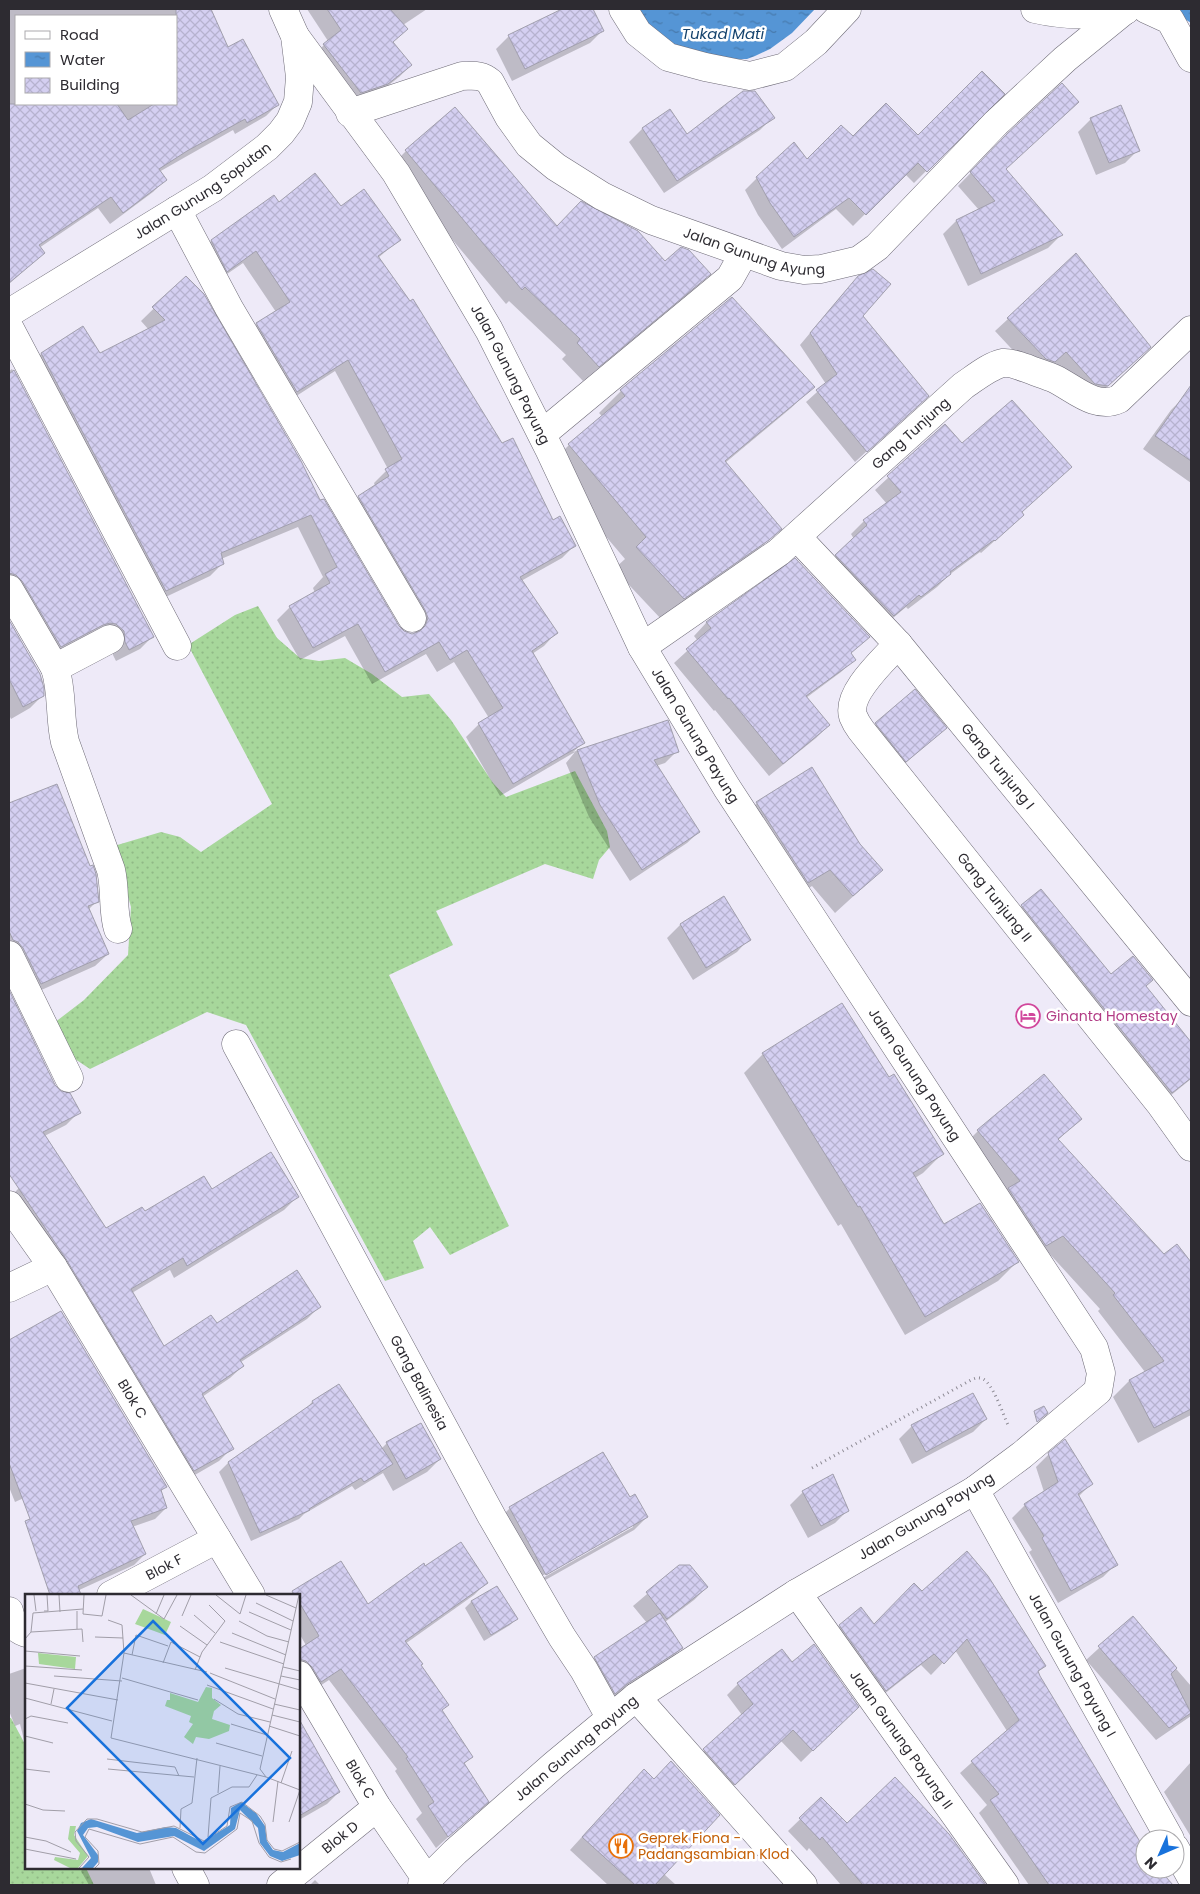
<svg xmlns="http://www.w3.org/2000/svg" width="1200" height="1894" viewBox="0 0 1200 1894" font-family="Poppins,sans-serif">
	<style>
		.grass { fill: url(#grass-dots) }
		.water { fill: url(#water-ripples) }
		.shadow { fill: #0003; fill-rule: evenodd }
		.building { fill: url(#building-cross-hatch); stroke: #a19fad }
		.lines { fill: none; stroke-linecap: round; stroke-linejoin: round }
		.minor-casing { stroke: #6e6b77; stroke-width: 29 }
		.secondary-casing { stroke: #6e6b77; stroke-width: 29 }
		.path { stroke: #8e8b95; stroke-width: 3; stroke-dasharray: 1 4; stroke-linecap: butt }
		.minor { stroke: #fff; stroke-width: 28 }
		.secondary { stroke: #fff; stroke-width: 28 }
		.labels { text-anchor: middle; stroke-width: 5; stroke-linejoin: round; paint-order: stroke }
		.street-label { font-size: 14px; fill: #2d2b31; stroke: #fff }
		.hotel-label { font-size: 14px; fill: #b23c85; stroke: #fff; text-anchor: start }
		.food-label { font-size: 14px; fill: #c56008; stroke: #fff; text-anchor: start }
		.water-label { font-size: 15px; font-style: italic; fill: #15436d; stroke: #fff }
		.inset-road { fill: none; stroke: #a19ea8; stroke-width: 1 }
		.view { fill: #1872dc; fill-opacity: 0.15; stroke: #1872dc; stroke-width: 2.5 }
		.inset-edge { fill: none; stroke: #2d2b31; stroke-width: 2.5 }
	</style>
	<defs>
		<pattern id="grass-dots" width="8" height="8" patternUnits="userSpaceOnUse" patternTransform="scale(1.25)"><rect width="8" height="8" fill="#a7d79b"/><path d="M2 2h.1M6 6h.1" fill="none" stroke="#90b986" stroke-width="1.8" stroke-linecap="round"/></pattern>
		<pattern id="water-ripples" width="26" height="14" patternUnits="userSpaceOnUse" patternTransform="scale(1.25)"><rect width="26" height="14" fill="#5595d5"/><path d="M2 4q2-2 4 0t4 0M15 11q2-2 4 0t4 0" fill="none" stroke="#477aad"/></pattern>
		<pattern id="building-cross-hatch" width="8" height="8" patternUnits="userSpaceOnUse" patternTransform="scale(1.25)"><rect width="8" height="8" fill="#d4cff1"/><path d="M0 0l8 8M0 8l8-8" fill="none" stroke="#b6b2cf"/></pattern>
	</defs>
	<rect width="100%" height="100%" fill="#eeeaf8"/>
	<path class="grass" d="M258,606L277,638L300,658L319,661L345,658L372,674L402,697L429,694L451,720L493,783L506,797L575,771L607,831L610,847L599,860L593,879L545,864L436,911L453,945L389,975L509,1226L450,1255L430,1227L413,1241L424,1268L385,1281L246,1025L207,1012L90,1069L72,1057L54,1023L84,1000L128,955L131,907L114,846L161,832L180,837L201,852L272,804L188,645L235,615Z
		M9,1718H11L26,1746V1868H86L94,1885H9Z"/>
	<path class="water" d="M631,9H815L792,33L770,49L755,56L747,59L705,60L664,45Z
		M1170,9H1191V23Z"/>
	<path class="shadow" d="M9,9H209L227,48L278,104L266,116L235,134L233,130L159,172L165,180L153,192L110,224L98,208L39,248L44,253L9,284ZM16,16H176V104H16Z
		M307,9H427L403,25L392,43L411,65L399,77L375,96L349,104L312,57L328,41Z
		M565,9H592L603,30L590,43L512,81L496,49L509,36Z
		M1003,94L914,183L905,174L853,226L836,209L782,249L758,215L745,190L757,178L807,161L918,137Z
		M670,111L687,136L773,117L760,130L664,193L629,142L642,129Z
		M1091,119L1138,150L1125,163L1096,175L1078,132Z
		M994,149L1005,170L1061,235L1048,248L968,286L943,234L956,221L979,210L958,186Z
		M406,151L557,228L665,263L709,274L694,289L583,381L562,359L566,355L509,301L506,304L391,166Z
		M274,197L279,204L340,207L399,240L378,258L552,521L575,545L562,558L521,581L556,633L544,646L532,654L583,743L573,752L667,722L677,751L665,763L656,766L699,832L687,843L630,881L589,817L566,763L575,752L500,796L466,737L479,724L489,718L454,662L437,672L426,654L372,684L345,636L300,660L277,620L290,607L315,593L313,588L323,577L298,527L221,559L223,563L210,576L153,603L29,367L41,354L83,328L100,355L149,330L141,321L186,277L320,502L398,627L403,632L412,635L415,634L413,623L346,509L359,497L375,486L374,483L388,469L335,371L284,404L244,337L257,324L276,312L243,263L214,283L199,254L211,241Z
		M847,289L916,406L855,462L806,402L826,384L800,345Z
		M1008,319L1136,360L1094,399L1033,372L995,331Z
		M12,369L153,636L140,649L116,661L113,655L111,644L48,659L9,592V371Z
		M813,387L791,408L725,463L780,529L758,550L662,620L614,569L625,559L547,467L569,445L602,416L599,413L621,391Z
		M1184,397L1191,402V483L1143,449L1171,410Z
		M945,425L1021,512L1010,527L981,553L980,552L949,575L937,587L908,609L906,607L880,629L823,568L854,539L851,534L864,521L887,504L875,490Z
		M795,560L854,660L841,672L806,698L829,725L816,738L769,776L715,710L714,711L674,663L698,641L694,636L706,623Z
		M9,622L39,675L43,695L30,708L11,719L9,715Z
		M876,724L945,728L893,774L863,737Z
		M9,803L97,901L88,910L108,954L95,966L28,996L9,958Z
		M757,803L859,844L882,870L835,913L812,886L790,900L739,820Z
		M724,898L749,939L737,952L693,980L667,938L680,925Z
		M1022,906L1111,976L1144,987L1191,1044V1079L1159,1105L1009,919Z
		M9,993L54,1086L79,1112L66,1125L17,1150L9,1134Z
		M763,1054L889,1079L942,1154L923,1173L915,1178L943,1226L1017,1262L998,1281L905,1335L841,1224L838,1226L744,1073Z
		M1044,1076L1080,1119L1058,1140L1164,1256L1177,1246L1191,1264V1415L1138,1443L1113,1397L1129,1381L1145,1372L1098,1311L1100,1309L1047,1251L962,1147L978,1131Z
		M61,1161L106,1230L144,1213L211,1190L297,1197L284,1210L174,1278L170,1270L132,1293L163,1348L216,1325L319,1307L307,1319L241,1362L243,1366L230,1378L202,1397L232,1448L219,1461L181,1483L9,1198L18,1189Z
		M61,1313L166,1486L160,1492L166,1508L155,1519L132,1527L145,1554L134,1565L77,1591L26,1497L15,1502L9,1487V1341Z
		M339,1385L381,1449L387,1443L420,1424L440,1459L427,1472L393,1491L383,1473L355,1490L352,1486L304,1514L299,1519L251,1541L219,1472L228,1463L304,1411L312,1402Z
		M986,1419L973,1432L912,1464L899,1439L912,1426Z
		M1049,1454L1091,1484L1078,1497L1116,1564L1103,1577L1058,1603L1029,1552L1032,1550L1012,1518L1025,1505L1044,1492L1036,1467Z
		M833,1476L848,1510L835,1523L808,1538L790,1505L803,1492Z
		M630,1498L647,1517L634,1530L533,1587L497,1521L510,1508ZM633,1525V1527L541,1579L540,1577Z
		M341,1562L368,1605L425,1568L486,1583L474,1595L405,1644L447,1705L441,1711L471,1757L463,1765L475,1813L436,1848L416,1819L422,1813L395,1771L397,1769L329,1680L309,1693L299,1677V1657L303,1654L307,1647L299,1633V1595H289Z
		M680,1566L707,1587L694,1600L665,1622L682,1648L669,1661L613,1697L582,1671L595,1658L647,1623L633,1606Z
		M497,1587L516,1619L510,1625L484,1641L465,1608L471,1602Z
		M922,1593L1045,1666L1037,1673L1145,1853V1869H1157L1171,1885H1029L979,1813L987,1805L960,1773L1007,1731L955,1650L931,1675L921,1665L874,1702L828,1638L840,1626L874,1625Z
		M1132,1618L1191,1686V1716L1156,1740L1086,1660Z
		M792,1664L857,1707L801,1762L781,1741L723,1796L693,1761L742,1715L727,1695L738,1684Z
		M26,1668V1748L20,1724L15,1726L9,1711V1674Z
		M299,1721L339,1792L327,1804L299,1820Z
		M1191,1762V1837L1164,1792Z
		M631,1783L664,1874L676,1885H608L570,1850Z
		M821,1799L847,1825L948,1834L985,1885H841L809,1848L807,1851L788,1831Z
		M84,1868H149L156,1885H89L81,1871Z
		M315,1880L320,1885H310Z"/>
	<path class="building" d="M176,9H211L228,47L243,39L279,105L247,123L245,119L187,151L159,169L167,180L123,213L111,197L39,245L45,253L9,283V104H117L128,120L154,104H176Z
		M327,9H390L408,29L393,42L412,65L388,84L361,93L323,44L341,30Z
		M562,9H593L604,31L525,69L508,35Z
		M982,71L1005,94L927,172L918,163L866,215L849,198L794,237L770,203L756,177L794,142L807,159L841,125L853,136L886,103L918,135Z
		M1062,83L1079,102L1006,169L1063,235L981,274L956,220L995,201L970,172L1007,134Z
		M743,91H755L775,118L677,181L642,128L670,109L687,134Z
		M1121,105L1140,151L1109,163L1090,118Z
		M455,107L557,226L581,201L638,231L665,261L681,247L689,250L711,274L599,367L577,343L580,339L525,287L522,290L405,150Z
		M315,173L341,206L364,189L401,240L378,256L410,301L413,299L502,443L513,438L553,520L560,516L576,546L520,577L558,633L532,651L585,743L513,784L478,723L503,708L467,650L450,660L439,642L385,672L358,624L313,648L289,606L330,583L325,574L337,567L311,515L221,553L224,564L166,591L41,353L83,326L100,353L165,320L152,307L186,276L204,294L301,461L320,500L324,499L399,626L404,631L412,634L420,631L425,626L428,618L425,610L358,496L389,476L385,469L402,459L348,360L297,392L256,323L290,302L256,251L227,272L211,240L274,195L279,202Z
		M1076,253L1151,347L1108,386L1095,384L1066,352L1055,362L1046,359L1007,318Z
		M873,269L891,284L863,316L929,396L867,452L816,390L837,374L810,333L858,276Z
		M732,297L815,387L725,461L782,529L769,540L684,599L636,547L646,537L568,444L625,396L620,390Z
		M14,370L154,637L129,650L125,642L124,631L116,624L110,623L103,625L61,647L22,581L16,575L9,573V374Z
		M1191,385V461L1155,436Z
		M1012,400L1072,467L1022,512L1024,515L995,541L994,540L950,572L951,574L921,597L919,595L894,616L835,555L867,525L863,520L901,492L887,476L945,424L962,443Z
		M795,558L870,637L851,653L856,660L806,696L830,725L783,764L729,698L728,699L686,649L711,628L706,622Z
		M9,620L40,674L44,688V696L23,707L9,679Z
		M915,689L947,728L906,762L875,723Z
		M668,720L679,752L654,760L700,832L642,870L600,805L577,750Z
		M812,767L860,844L883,870L853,896L830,870L808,883L756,802Z
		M57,784L90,866L93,865L96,874L99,902L88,906L109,954L41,984L23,948L18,942L13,940L9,931V803Z
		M1041,889L1111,974L1133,956L1153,980L1146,986L1191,1042V1078L1172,1093L1021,905Z
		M724,896L751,940L706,968L680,924Z
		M9,990L55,1085L61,1091L70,1093L81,1113L43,1132L106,1228L142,1207L145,1211L204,1176L212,1189L271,1152L299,1197L187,1266L183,1258L131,1289L164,1346L211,1315L217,1323L297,1270L321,1307L240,1360L244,1366L202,1394L234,1449L194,1471L66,1259L9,1174Z
		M842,1003L889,1077L894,1074L944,1154L913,1173L944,1224L980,1203L1019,1262L925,1317L860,1206L858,1207L762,1053Z
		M1044,1074L1082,1119L1058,1139L1164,1254L1177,1244L1191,1262V1409L1154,1428L1129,1380L1164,1361L1113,1295L1115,1293L1063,1236L1046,1246L1008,1188L1020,1181L977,1130Z
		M61,1311L167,1487L161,1490L167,1508L131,1521L146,1554L78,1586L81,1595H50L25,1521L30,1519L9,1463V1340Z
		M339,1384L393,1464L364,1482L361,1478L309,1509L310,1510L260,1533L228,1462L313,1403L312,1401Z
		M973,1393L987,1419L926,1452L911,1425Z
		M1044,1406L1048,1413L1037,1422L1034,1411Z
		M421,1423L441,1459L406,1479L386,1442Z
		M1065,1439L1093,1484L1078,1494L1118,1565L1071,1591L1042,1538L1044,1536L1024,1504L1058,1482L1048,1453Z
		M603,1452L630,1497L635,1494L648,1517L546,1575L509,1507Z
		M833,1474L849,1511L821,1526L802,1491Z
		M461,1542L488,1583L405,1641L423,1664L421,1665L449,1705L442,1710L473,1757L464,1763L489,1802L448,1837L428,1806L434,1802L406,1758L408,1757L341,1669L321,1682L312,1667L306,1661L299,1659V1649L319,1636L299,1602V1595H294L292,1591L341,1561L368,1604L424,1563L425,1566Z
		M967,1551L988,1576L1046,1666L1038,1671L1040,1676L1145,1850V1869H1159L1173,1885H1049L990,1800L999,1794L971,1761L1019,1720L967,1639L944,1664L934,1654L886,1691L839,1625L861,1607L874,1624L914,1583L922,1591Z
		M679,1565H690L708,1587L667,1619L646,1592Z
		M497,1586L518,1619L491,1635L471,1601Z
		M660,1613L683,1648L627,1684L615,1694L594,1657Z
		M1133,1616L1177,1668L1171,1674L1191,1713L1169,1728L1098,1646Z
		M814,1644L859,1707L813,1751L793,1730L735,1785L703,1749L753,1704L737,1683L782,1649L792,1662Z
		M299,1719L340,1792L299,1816Z
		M671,1761L720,1815L655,1885H635L582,1837L644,1769L654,1779Z
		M895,1777L949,1834L986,1885H863L822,1837L820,1840L799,1818L821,1797L847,1823Z"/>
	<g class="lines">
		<g class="minor-casing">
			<g id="minor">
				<path d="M623,9L638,33L668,57L705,67L750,76L785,67L816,42L847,9"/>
				<path d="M1035,9C1065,16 1096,16 1126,10"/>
				<path d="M1146,9L1170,20L1191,58"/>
				<path id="s1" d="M295,36L396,173L489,330L550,451L642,647L727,788L1094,1348L1101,1373L1098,1391L1022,1455L975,1490L797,1593L636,1697L554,1765L455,1852L422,1885"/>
				<path id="s2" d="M350,113L462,76C473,76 481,74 490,82L509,117L529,145L556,167L602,196L651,220L781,266L804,270L821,269L859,260L877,247L996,123L1065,59L1124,11"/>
				<path d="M177,210L229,308L412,618"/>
				<path d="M9,327L177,646"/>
				<path d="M542,434L730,278L744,253"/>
				<path id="s3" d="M797,537L898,644L1191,1002"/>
				<path d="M9,589L55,668C63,692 59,717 65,742L111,870C116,891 112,910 118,929"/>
				<path id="s4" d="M898,644C884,660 846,693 853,716C855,721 858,726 861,730L1161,1105L1191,1147"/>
				<path id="s5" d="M642,647L779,552L963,386C975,378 989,366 1003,363C1011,362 1018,366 1026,368C1035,372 1046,375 1055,379C1075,389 1096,410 1119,399L1191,330"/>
				<path d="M55,668L110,639"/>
				<path d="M9,955L69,1078"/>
				<path id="s6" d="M236,1044L492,1517L562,1637L584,1670L610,1717"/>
				<path id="s7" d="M9,1205L53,1267L251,1595"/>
				<path d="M9,1288L53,1267"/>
				<path id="s8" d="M975,1490L1170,1839"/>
				<path id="s9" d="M797,1593L1005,1885"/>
				<path id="s10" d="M111,1595L217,1539"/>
				<path d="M9,1611C12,1622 14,1629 26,1633"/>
				<path id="s11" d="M299,1675L377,1807L427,1880"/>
				<path d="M636,1697L803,1885"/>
				<path d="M1175,1848L1191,1877"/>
				<path d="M186,1868L195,1885"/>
				<path id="s12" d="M281,1885L377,1807"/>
			</g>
		</g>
		<g class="secondary-casing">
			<g id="secondary">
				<path id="s13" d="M9,313L213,188L267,147L281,133L290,121L298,102L300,77L295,36L283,9"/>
			</g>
		</g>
		<path class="path" d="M812,1468L971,1380C975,1378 979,1377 983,1379C993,1384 1003,1414 1008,1425"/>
		<use href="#minor" class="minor"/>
		<use href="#secondary" class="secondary"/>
	</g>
	<defs>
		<g id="hotel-ring" transform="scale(1.25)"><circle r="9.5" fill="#fff" stroke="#d1479c" stroke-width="1.5"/><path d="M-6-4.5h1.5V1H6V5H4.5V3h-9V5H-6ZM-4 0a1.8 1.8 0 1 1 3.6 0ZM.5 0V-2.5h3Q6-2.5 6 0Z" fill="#d1479c"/></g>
		<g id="restaurant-ring" transform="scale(1.25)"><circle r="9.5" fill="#fff" stroke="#e8710a" stroke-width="1.5"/><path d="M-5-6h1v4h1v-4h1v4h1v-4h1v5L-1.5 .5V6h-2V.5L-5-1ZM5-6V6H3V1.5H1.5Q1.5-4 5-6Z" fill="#e8710a"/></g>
	</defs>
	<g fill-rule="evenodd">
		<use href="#hotel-ring" x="1028" y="1016"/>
		<use href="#restaurant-ring" x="621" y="1846"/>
	</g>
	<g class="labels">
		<g class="street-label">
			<text dy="5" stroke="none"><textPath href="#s13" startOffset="229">Jalan Gunung Soputan</textPath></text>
			<text dy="5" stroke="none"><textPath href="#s2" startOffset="474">Jalan Gunung Ayung</textPath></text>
			<text dy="5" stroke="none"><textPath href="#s1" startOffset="402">Jalan Gunung Payung</textPath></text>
			<text dy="5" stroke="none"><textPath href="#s5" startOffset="344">Gang Tunjung</textPath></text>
			<text dy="5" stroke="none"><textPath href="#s1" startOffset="808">Jalan Gunung Payung</textPath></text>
			<text dy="5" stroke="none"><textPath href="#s3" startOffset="305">Gang Tunjung I</textPath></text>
			<text dy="5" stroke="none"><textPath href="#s4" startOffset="318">Gang Tunjung II</textPath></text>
			<text dy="5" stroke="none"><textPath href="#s1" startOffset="1212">Jalan Gunung Payung</textPath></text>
			<text dy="5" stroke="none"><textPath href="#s6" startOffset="385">Gang Balinesia</textPath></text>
			<text dy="5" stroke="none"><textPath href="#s7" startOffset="230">Blok C</textPath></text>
			<text transform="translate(926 1516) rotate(-31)" y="5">Jalan Gunung Payung</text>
			<text dy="5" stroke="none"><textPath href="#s10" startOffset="60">Blok F</textPath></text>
			<text dy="5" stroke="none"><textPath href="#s8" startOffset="200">Jalan Gunung Payung I</textPath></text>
			<text dy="5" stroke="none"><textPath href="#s9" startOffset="180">Jalan Gunung Payung II</textPath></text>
			<text transform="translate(576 1748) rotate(-40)" y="5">Jalan Gunung Payung</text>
			<text dy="5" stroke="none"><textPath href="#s11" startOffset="121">Blok C</textPath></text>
			<text dy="5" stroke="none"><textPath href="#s12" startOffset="76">Blok D</textPath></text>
		</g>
		<g class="hotel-label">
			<text x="1046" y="1021">Ginanta Homestay</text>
		</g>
		<g class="food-label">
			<text x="638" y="1843">Geprek Fiona -<tspan x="638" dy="16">Padangsambian Klod</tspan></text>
		</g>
		<g class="water-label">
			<text x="723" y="39">Tukad Mati</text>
		</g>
	</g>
	<g transform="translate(25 1594)">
		<rect width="275" height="275" fill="#eeeaf8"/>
		<path d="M118,15L146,28L140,41L110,30ZM181,93L187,94V104L196,111L189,117L187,125L205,131L204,137L184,145L171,143L168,150L159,143L168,130L164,128L166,122L140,112L142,106H145V99L173,108Z" fill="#a7d79b"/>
		<path d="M45,232H51L49,241L63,262L53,274H45L29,266L30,263L53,266L55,259L43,245Z" fill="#a7d79b"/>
		<path d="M13,59L51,63L50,75L14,70Z" fill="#a7d79b"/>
		<path d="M216,208L231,219L240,232L242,247L248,256L258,258L275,249V261L257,267L245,262L235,249L233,234L215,216L210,235L179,257L149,242L113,248L72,233L63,234L58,241L73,261V268L68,274H57L66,264L52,237L56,229L66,225L112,239L141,233L151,234L177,248L205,231L206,214Z" fill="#5595d5"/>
		<path class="inset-road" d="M9,1L11,17M34,1L35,18M59,1L58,20L77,22L81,1M106,1L139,25L152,1M191,1L215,20L221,1M241,1L271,14M274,1L235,175L241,183L275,196M231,9L268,27M19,17H23L22,1M52,17V35M224,18L266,36M131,20L139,1M169,21L190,39M157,22L166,1M83,26L97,31L99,59L86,144L241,183M214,27L242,42L264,48M155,32L182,51M6,38L57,35L58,48M207,39L261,61M70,43L98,44M0,45L6,38L8,19L58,15M195,48L259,70M0,57L55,62M99,59L182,78M107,61L111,41L143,52M138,69L146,48L175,63M0,72L57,76M258,73L275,77M200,74L275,96M170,76L177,58L200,27L184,11M185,79L250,105M29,82L97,87M256,82L275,86M97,84L173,106M0,89L93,106M182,91L248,115M0,104L87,127M189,105L213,120L245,128M26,110L29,95M249,110L275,116M247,121L275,128M0,125L6,122L43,129M206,130L242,141M244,132L275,142M0,142L28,149M191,149L237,162M82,165L150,173L154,182M0,175L25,178M83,175L169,183M256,189L267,157M193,199L195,172M0,210L18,216L40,217M248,228L253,187M264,228L275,196M155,234L156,215L167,209L172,164M0,243L21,247L46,258M183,243L186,204L207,193H224L232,181M0,255L51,265M54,274L64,263L51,247L50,238L62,225H72L117,238L149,232L179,247L202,232L205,213L217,208L235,222L240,230L242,246L249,255L257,257L275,248M70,274L74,270L73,257L60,243L64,235L115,250L148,243L171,258L180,259L212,235L215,219L227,227L234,249L244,263L256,268L266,265"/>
		<path class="view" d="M128,27L265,164L178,250L42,114Z"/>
		<rect width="275" height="275" class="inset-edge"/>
	</g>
	<rect width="1200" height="1894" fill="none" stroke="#2d2b31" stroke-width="20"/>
	<rect x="15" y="15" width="162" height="90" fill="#ffffff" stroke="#abaaad"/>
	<rect x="25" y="31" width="25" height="8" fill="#ffffff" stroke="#abaaad"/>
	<text x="60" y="40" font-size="15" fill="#2d2b31">Road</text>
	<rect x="25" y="52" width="25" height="15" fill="url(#water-ripples)" stroke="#abaaad"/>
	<text x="60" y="65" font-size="15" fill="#2d2b31">Water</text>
	<rect x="25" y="78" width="25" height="15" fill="url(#building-cross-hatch)" stroke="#abaaad"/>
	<text x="60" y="90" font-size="15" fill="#2d2b31">Building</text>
	<g transform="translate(1160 1854) rotate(225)"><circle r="24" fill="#ffffff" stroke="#abaaad"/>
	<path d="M0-4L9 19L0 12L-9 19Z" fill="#1872dc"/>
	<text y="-8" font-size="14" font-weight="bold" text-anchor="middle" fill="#2d2b31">N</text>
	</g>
</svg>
